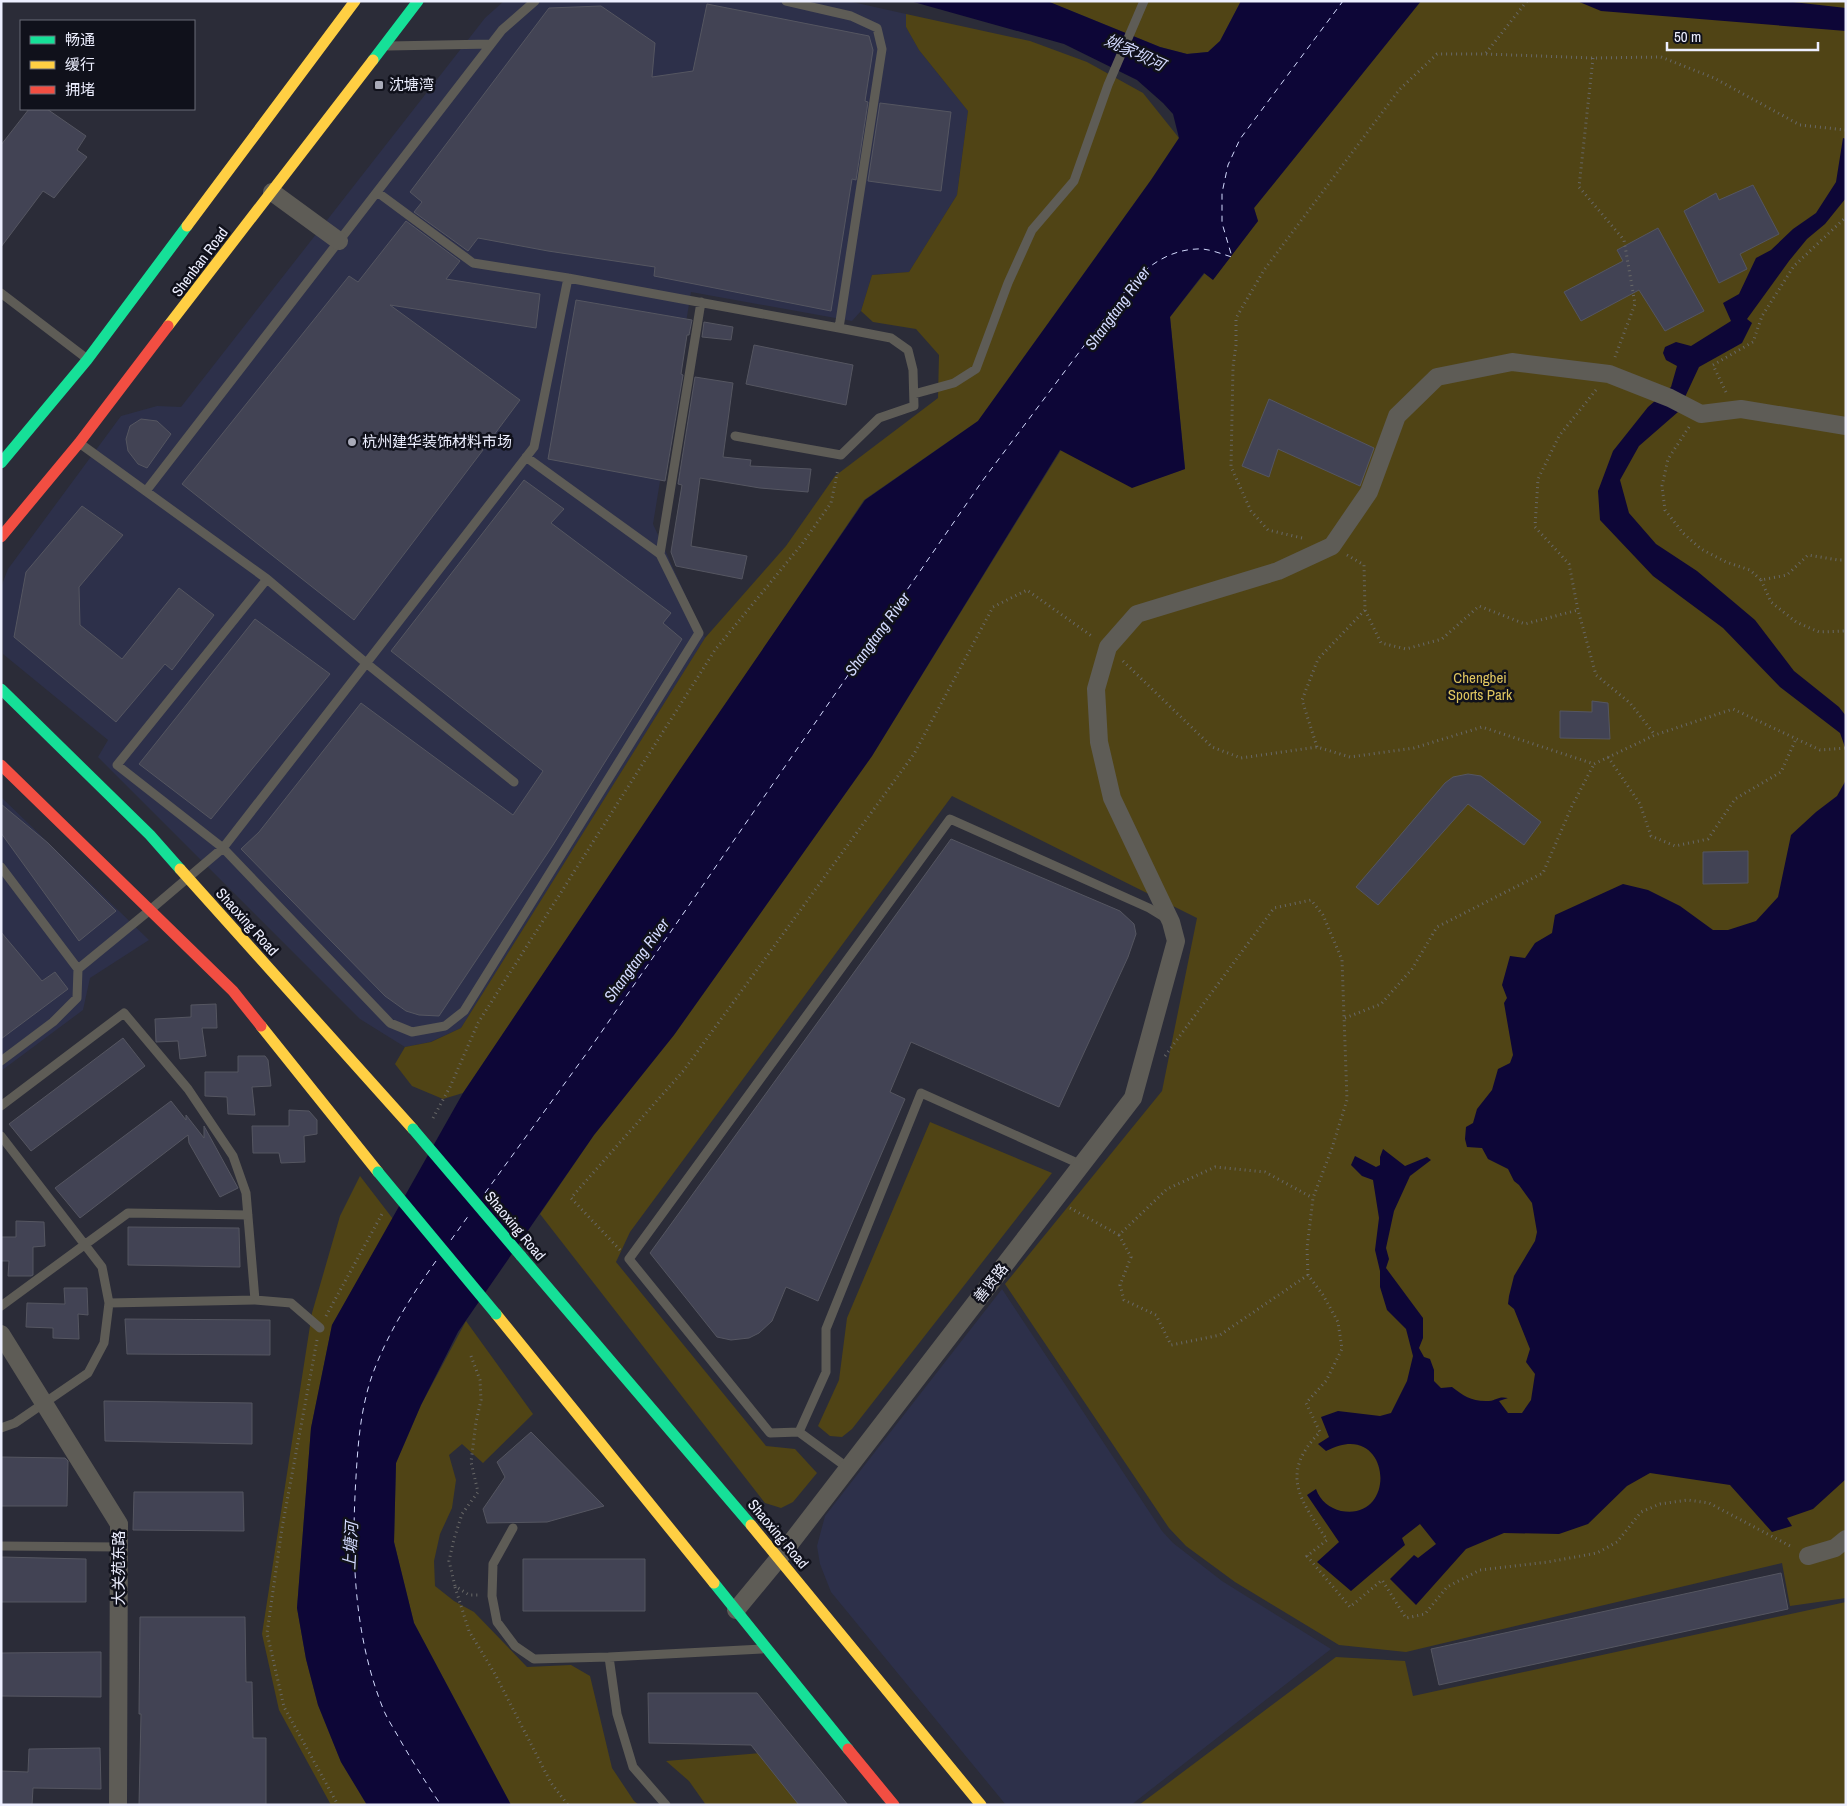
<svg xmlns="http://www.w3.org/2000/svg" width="1847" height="1806" viewBox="0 0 1847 1806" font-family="'Archivo Narrow','Noto Sans SC',sans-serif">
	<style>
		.built { fill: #2d304a }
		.green { fill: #504415 }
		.water { fill: #0d0637 }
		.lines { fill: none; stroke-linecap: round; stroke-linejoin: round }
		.ferry { stroke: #d3dafe; stroke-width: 1; stroke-dasharray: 6 5; stroke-linecap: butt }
		.building { fill: #424354; stroke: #555661 }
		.path { stroke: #686867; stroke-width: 3; stroke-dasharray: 1 4; stroke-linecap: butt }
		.lane { stroke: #5e5c56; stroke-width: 9 }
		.street { stroke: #5e5c56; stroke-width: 18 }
		.fast { stroke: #16e098; stroke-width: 11 }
		.slow { stroke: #ffcf43; stroke-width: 11 }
		.jam { stroke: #f24e42; stroke-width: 11 }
		.fast-bridge { stroke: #16e098; stroke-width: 11 }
		.poi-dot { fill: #a9abb9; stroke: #10111b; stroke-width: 2 }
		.labels { text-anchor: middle; stroke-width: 5; stroke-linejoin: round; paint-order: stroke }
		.poi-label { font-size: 15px; fill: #edefff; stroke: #10111b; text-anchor: start }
		.street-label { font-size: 15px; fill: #edefff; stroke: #10111b }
		.park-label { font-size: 15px; fill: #dfc55f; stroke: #10111b }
		.water-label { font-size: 16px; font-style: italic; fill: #d3dafe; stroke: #10111b }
	</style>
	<rect width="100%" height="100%" fill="#2b2c38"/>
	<path class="built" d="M504,1H848L906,14V27L919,50L968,111L957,195L909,272L872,275L861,311L852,321L691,292L653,524L705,638L461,1028L430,1042L405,1047L360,1019L98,757L108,740L3,654L1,587L8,569L121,416L157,406L181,407L485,18Z
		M1,797L149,940L90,978L83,1010L1,1071Z
		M1002,1289L1162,1531L1173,1543L1222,1581L1331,1649L1131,1805H1006L831,1592L820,1564L817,1546L825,1516Z"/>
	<path class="green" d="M1047,1H1241L1220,41L1208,52L1187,54L1160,47Z
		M1421,1H1846V1598L1790,1606L1782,1563L1406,1652L1339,1645L1235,1582L1186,1546L1169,1528L1005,1284L1162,1091L1197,918L952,796L630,1232L616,1262L766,1446L795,1449L817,1473L793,1502L781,1508L765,1503L540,1214L594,1135L674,1035L872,756L1061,450L1132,487L1185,469L1170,317L1205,273L1213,279L1258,221L1254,208Z
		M906,14L1030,41L1087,62L1143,93L1179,138L1151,180L978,421L864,500L463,1093L443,1099L412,1086L395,1064L405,1047L431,1042L461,1028L705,638L786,546L835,476L938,398L939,355L916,329L873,322L861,311L872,275L909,272L957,195L968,111L919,50L906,27Z
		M930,1122L1052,1173L852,1429L842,1437L830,1436L818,1426L839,1380L847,1318Z
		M360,1176L393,1219L332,1325L311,1428L297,1608L306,1659L318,1705L341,1762L367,1805H331L279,1710L262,1634L312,1313L340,1216Z
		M466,1321L533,1414L483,1463L462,1444L449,1455L456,1480L452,1508L440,1534L434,1561L435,1586L454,1601L474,1612L527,1667L571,1665L590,1676L612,1768L634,1801L639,1805H511L414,1623L394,1542L396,1463L421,1405Z
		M1846,1602V1805H1139L1336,1657L1405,1661L1413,1696Z
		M774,1752L817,1805H706L689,1781L666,1761Z"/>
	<path class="water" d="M910,1H1047L1160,47L1187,54L1208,52L1220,41L1241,1H1421L1254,208L1258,221L1213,280L1204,273L1170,317L1185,469L1132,488L1060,450L872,756L674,1035L594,1135L458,1332L421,1405L396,1463L394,1542L414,1623L511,1805H367L341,1762L318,1705L306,1659L297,1608L311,1428L332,1325L463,1093L679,771L865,500L978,421L1151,180L1179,138L1173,114L1163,103L1137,80L1064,44Z
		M1577,1H1784L1846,8V31L1601,11Z
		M1843,138L1846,139V198L1825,224L1807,239L1789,261L1747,319L1752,323L1742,343L1699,367L1678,412L1639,446L1620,480L1629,513L1656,544L1697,571L1755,620L1794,671L1839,707L1846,716V750L1840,733L1780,687L1723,628L1653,576L1600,520L1598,491L1613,451L1648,407L1671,387L1677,366L1666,360L1663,353L1665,347L1676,342L1691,346L1731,321L1723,303L1739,294L1756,258L1771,250L1793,229L1816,213L1836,182Z
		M1846,780V1479L1813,1509L1787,1518L1792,1526L1772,1532L1730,1485L1650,1473L1627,1486L1588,1524L1559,1534L1504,1533L1466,1549L1416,1605L1390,1579L1414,1555L1418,1558L1436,1544L1420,1524L1402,1538L1405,1545L1351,1591L1317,1562L1339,1542L1307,1495L1316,1489C1320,1501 1330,1508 1341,1511C1400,1522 1391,1416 1326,1451L1318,1444L1329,1437L1321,1417L1338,1411L1380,1416L1391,1413L1407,1381L1413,1356L1406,1329L1387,1310L1380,1287V1271L1375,1250L1379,1218L1373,1180L1362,1176L1351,1165L1355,1156L1376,1167L1380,1165V1157L1383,1149L1405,1166L1427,1157L1431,1160L1410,1176L1394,1211L1386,1248L1389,1259L1386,1268L1423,1318V1338L1419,1348L1424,1357L1430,1359L1434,1370V1381L1441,1388L1452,1387C1464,1396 1472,1402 1489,1401C1497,1400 1498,1396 1508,1398L1499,1401L1508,1413H1522L1531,1400L1535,1374L1526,1362L1530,1349L1514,1309L1508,1304L1509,1296L1514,1276L1535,1241L1537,1232L1532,1203L1519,1185L1514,1181L1508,1169L1488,1159L1482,1148L1467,1147L1465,1139L1466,1127L1473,1123L1477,1109L1492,1090L1498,1069L1510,1063L1513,1055L1504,1003L1507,998L1502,985L1510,956L1525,958L1535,943L1552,933L1555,915L1623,884L1648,890L1680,906L1713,930H1728L1756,921L1778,897L1791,835L1816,812L1837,796Z"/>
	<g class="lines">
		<path class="ferry" d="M485,1193L589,1050L983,480L1129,286C1147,266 1169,250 1197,249C1208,248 1221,254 1232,257L1222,223V193L1228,165L1240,139L1343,1
			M451,1240L469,1215
			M436,1261C411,1296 388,1333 373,1373C361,1406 358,1442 356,1477C351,1557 354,1637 384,1711C388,1720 394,1729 399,1738C412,1761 426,1783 441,1805"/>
	</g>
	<path class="building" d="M707,4L869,36L873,50L865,101L868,102L856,180L852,179L831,311L654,276L655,267L548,251L478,238L468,251L414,212L422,202L410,192L549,8L601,6L655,43L652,77L693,71Z
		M880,103L951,112L941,191L868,181Z
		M29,109H47L86,136L77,150L87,157L54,198L43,191L1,247V145Z
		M1753,185L1779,234L1740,254L1747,269L1719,283L1684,211L1716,193L1719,200Z
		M406,221L460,261L446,279L540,294L536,328L390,305L520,400L485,447L477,445L483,450L354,620L182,484L349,276L358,282Z
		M1658,228L1704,311L1665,331L1639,290L1581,321L1564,292L1623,261L1617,250Z
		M576,300L692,320L689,335H687L681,374L683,375L665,481L548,459Z
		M704,322L733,327L731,340L702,337Z
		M754,345L853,365L846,405L746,384Z
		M695,377L733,383L723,457L751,460L750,466L811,469L808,492L760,488L700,478L691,546L747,556L742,579L676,566L671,552L682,485L678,484Z
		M1269,399L1374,448L1360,486L1278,449L1269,477L1242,466Z
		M141,419L157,421L171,434L147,468L138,464L128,451L126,439L130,426Z
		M524,480L564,509L551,523L671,613L663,623L682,639L553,845L439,1016L419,1015L406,1011L385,996L241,849L259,832L361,703L513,815L543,771L391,651Z
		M82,506L123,535L79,587L80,625L122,659L179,588L214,615L172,670L165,664L116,722L14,637L26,572Z
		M255,619L330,674L211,819L139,764Z
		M1592,701L1608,703L1610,739L1560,738V711L1592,712Z
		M1468,774L1481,776L1541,822L1524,845L1468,804L1378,905L1356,887L1445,783L1453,777Z
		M1,804L48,843L116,911L79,941L1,833Z
		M951,839L1120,911L1134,924L1136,934L1128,957L1059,1107L911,1042L890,1092L905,1099L818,1301L786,1287L772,1321L759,1333L749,1338L731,1340L717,1337L650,1253Z
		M1748,851V883L1703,884V852Z
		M1,932L42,981L55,972L68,989L1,1039Z
		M216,1004L217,1028H202L206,1056L180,1059L178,1041L156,1042L155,1019L191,1017V1005Z
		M123,1038L145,1066L31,1151L9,1124Z
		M238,1056H265L268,1060L271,1086L252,1087L255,1115L228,1114L227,1097L205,1096V1072H238Z
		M171,1101L186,1120V1115L204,1138V1126L238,1188L220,1197L189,1143L188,1135L80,1218L55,1188Z
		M289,1110L309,1111L317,1120V1134L304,1136L305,1162L281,1163L279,1153H253L252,1126H289Z
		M16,1221L44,1222L45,1246L33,1247V1275L31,1276H8L9,1261H1V1237H16Z
		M128,1227L239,1228L240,1267L128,1265Z
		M64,1288H87L88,1315L78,1314L79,1339L53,1338V1328L26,1327L27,1303L65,1304Z
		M125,1319L270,1320V1355L127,1354Z
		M104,1401L252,1403V1444L105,1441Z
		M531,1432L604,1506L547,1522L487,1523L483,1509L505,1477L497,1462Z
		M1,1457L65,1458L68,1461L67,1506H1Z
		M134,1492H243L244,1531L133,1530Z
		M1,1557L86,1559V1602H1Z
		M523,1559H645V1611H523Z
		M1781,1573L1788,1609L1439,1685L1431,1649Z
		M140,1617H245L246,1682H252L253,1738H266V1805H139L141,1714H139Z
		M101,1652V1697L1,1696V1653Z
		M648,1693H757L848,1805H799L751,1745L649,1743Z
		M100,1748L101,1789L33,1788L32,1805H1V1771L28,1772L29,1749Z"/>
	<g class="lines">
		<path class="path" d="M1486,53L1527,1
			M1593,58L1579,187L1624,240L1635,304L1615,357
			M1596,390L1559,436L1538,479L1535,527L1569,564L1578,610L1596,675L1630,703L1655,735
			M1726,392L1713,365L1753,342L1762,316L1794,266L1846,217
			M1689,427L1668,459L1662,486L1665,510L1683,533L1701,549L1726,562L1750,570L1761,580L1787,575L1808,555L1838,560H1846
			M1302,538L1268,530L1251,511L1231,467L1233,367L1236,345V318L1264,270L1399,90L1437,54H1486L1593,58L1661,57L1714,78L1800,125L1846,130
			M1347,555L1364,565L1365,610L1381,643L1406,649L1442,639L1479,606L1525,624L1578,610
			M1761,580L1771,602L1796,622L1819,632L1846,631
			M1123,661L1212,747L1241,758L1317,747L1350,757L1414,748L1482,727L1594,764L1655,735L1733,709L1820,750L1846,748
			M1317,747L1302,700L1318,659L1365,610
			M1608,757L1640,804L1651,836L1675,846L1708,839L1735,799L1781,772L1796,739
			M1345,1018L1381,1004L1412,969L1437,927L1543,873L1572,806L1594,764
			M1165,1056L1274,908L1311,900L1323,915L1342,960L1347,1100L1332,1148L1313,1198L1307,1248L1308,1275L1323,1295L1338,1322L1342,1349L1326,1381L1306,1403L1320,1432C1279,1474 1300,1499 1327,1540L1307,1556L1350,1607L1382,1580L1406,1618L1425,1614L1447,1587L1480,1570L1548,1562L1597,1553L1617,1542L1641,1512L1660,1504L1688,1500L1709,1503L1792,1547
			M433,1118L450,1087L478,1023L715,650L802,544L831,503L838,469
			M1070,1208L1119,1235L1167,1189L1215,1167L1265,1172L1313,1198
			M1119,1235L1131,1257L1120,1285L1124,1300L1156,1315L1171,1345L1220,1335L1308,1275
			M620,1250L571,1198L684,1070L914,754L993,607L1027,590L1093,637
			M326,1316L382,1214
			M317,1340L282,1528L267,1633L284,1707L338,1805
			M471,1356L480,1380L481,1400L476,1422L471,1462L478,1492L462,1514L454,1539L449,1561L455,1586L469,1595H478
			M455,1587L469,1631L495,1674L551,1783L568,1805"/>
		<path class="lane" d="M389,46L491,44
			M377,192L473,263L568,278L839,328L882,49L877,28L851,16L786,1
			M1,293L86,358
			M914,394L954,383L976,369L1008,283L1032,230L1074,181L1108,85L1144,1
			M735,436L841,455L879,418L914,406L913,370L908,350L891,338L839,328
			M82,445L267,579L366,663L514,782
			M146,491L502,30L535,1
			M660,554L701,302
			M267,579L117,765L223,848L390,1023L412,1032L445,1026L464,1011L699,633L660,554L526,457
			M1,867L78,969
			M1,1061L53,1022L77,998L78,969L150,910L223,848L534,447L568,278
			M1,1106L124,1013L188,1089L233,1156L246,1193L255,1300
			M1,1136L102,1267L109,1303L104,1343L88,1373L15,1423L1,1428
			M109,1303L255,1300L291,1303L320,1328
			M1,1306L128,1213L248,1215
			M799,1432L770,1433L629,1259L950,819L1149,908L1167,919
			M848,1468L799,1432L826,1372V1329L921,1093L1082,1165
			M513,1528L493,1564L492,1596L497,1622L515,1646L534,1659L609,1657L617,1714L633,1767L666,1805
			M1,1546L119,1547
			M609,1657L762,1649"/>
		<path class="street" d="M272,192L339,241
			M1,1334L119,1524L118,1805
			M1808,1556L1835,1548L1846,1539
			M736,1610L779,1558L1133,1098L1176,941L1171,922L1112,798L1099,742L1096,689L1108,647L1137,614L1278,571L1332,546L1369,492L1397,416L1437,377L1512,362L1609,374L1670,398L1701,414L1741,409L1846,426"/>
		<path class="fast" d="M373,60L418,1
			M1,463L87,360L187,226
			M1,689L150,835L180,869
			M521,1256L751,1525
			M714,1583L848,1749"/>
		<path class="slow" d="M187,226L355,1
			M168,326L373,60
			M180,869L413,1129
			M261,1026L378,1172
			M496,1314L714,1583
			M751,1525L981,1805"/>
		<path class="jam" d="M1,537L79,443L168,326
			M1,765L233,991L261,1026
			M848,1749L894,1805"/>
		<path class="fast-bridge" d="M413,1129L521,1256
			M378,1172L496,1314"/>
	</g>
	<g class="poi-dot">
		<rect x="374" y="80" width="10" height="10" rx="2.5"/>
		<circle cx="352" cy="442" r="5"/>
	</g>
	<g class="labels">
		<g class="poi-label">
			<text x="389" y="90">沈塘湾</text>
			<text x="362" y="447">杭州建华装饰材料市场</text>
		</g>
		<g class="street-label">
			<text transform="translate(200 262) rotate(-53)" y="5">Shenban Road</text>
			<text transform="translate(247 922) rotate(48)" y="5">Shaoxing Road</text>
			<text transform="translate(515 1226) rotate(50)" y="5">Shaoxing Road</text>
			<text transform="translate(991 1283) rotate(-52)" y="5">善贤路</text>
			<text transform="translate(778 1534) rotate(50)" y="5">Shaoxing Road</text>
			<text transform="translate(119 1568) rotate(-90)" y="5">大关苑东路</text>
		</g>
		<g class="park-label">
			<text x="1480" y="683">Chengbei<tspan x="1480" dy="17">Sports Park</tspan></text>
		</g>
		<g class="water-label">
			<text transform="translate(1135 52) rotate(25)" y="6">姚家坝河</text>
			<text transform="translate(1117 308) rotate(-54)" y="6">Shangtang River</text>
			<text transform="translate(877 634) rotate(-54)" y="6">Shangtang River</text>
			<text transform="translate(636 960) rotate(-54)" y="6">Shangtang River</text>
			<text transform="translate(350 1546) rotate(-87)" y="6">上塘河</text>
		</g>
	</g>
	<rect width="1847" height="1806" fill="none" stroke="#edefff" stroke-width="5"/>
	<rect x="20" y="20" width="175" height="90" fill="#10111b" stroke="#686a76"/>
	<rect x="30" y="36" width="25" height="8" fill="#16e098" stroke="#686a76"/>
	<text x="65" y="45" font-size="15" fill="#edefff">畅通</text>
	<rect x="30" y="61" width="25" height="8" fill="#ffcf43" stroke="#686a76"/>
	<text x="65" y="70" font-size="15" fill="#edefff">缓行</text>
	<rect x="30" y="86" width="25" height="8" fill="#f24e42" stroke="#686a76"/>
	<text x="65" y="95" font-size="15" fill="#edefff">拥堵</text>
	<path d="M1667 42v8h151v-8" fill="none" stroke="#edefff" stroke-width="2.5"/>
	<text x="1674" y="42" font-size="15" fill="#edefff" stroke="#10111b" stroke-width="4" paint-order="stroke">50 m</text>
</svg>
